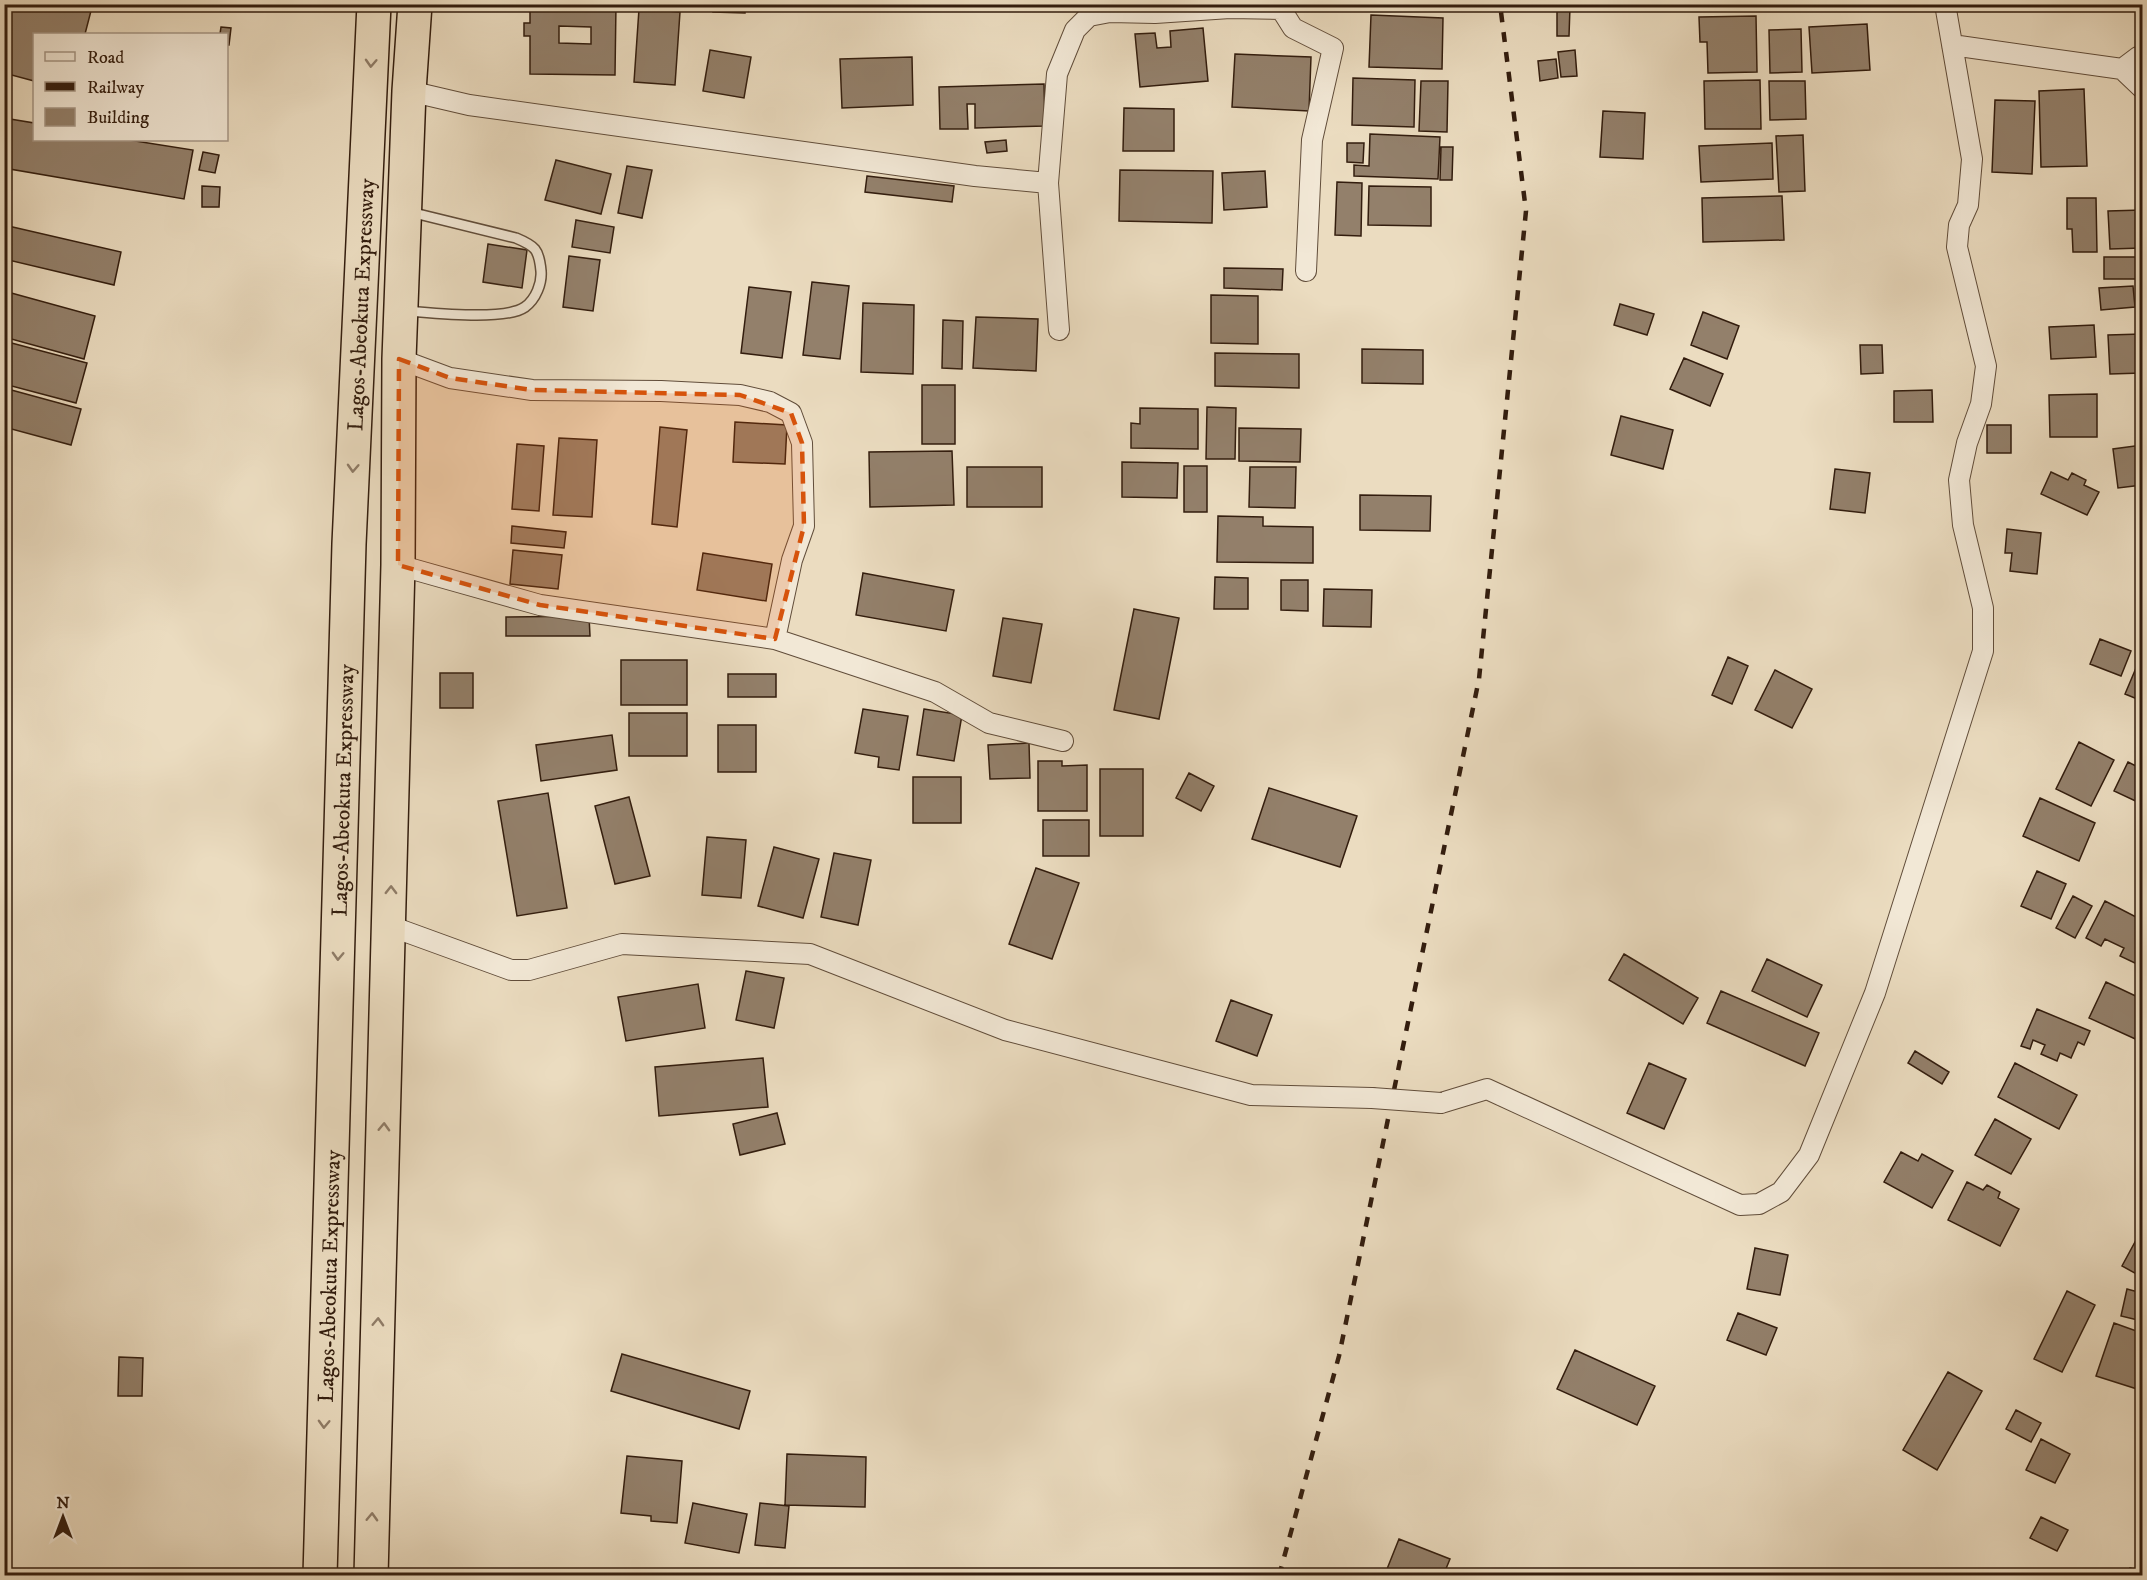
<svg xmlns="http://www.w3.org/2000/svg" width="2147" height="1580" viewBox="0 0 2147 1580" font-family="'IM FELL DW Pica',serif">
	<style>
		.building { fill: #93806b; stroke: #331d0e; stroke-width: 1.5; fill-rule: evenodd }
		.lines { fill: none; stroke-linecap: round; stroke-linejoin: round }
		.lane-casing { stroke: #614d3a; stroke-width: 12 }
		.street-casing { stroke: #614d3a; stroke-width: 22 }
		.highway-casing { stroke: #331d0e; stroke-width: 36 }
		.lane { stroke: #f2e8d6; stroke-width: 9 }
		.street { stroke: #f2e8d6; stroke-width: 20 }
		.highway { stroke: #ebdcc0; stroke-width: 33 }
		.rail { stroke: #331d0e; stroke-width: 4.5; stroke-dasharray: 10 10; stroke-linecap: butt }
		.street-bridge-casing { stroke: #614d3a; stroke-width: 22; stroke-linecap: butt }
		.street-bridge { stroke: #f2e8d6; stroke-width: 20 }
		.oneway { stroke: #8f7c67 }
		.marked { fill: #d6530c; fill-opacity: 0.2; stroke: #d6530c; stroke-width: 4.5; stroke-dasharray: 12 8; stroke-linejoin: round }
		.labels { text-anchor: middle; stroke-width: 4.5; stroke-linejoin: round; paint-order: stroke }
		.street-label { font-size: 22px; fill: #331d0e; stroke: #f2e8d6 }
	</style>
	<rect width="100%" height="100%" fill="#ebdcc0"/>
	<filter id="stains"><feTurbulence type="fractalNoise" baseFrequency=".00333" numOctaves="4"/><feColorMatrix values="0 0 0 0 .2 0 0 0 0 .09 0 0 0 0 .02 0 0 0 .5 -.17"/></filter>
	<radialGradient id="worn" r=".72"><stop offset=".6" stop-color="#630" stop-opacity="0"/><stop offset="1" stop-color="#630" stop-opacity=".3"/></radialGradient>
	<path class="building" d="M4,4H83L92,7L85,34H34V81L4,73Z
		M530,4H616L615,75L530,74V36H524V23H530ZM559,26L591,27V44L559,43Z
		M697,4H710V10H697Z
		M714,4H745V13L713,12Z
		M834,4H920V7L835,10Z
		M1967,4H1995V7L1967,8Z
		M1557,7H1570L1569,36H1557Z
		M639,9L680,12L675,85L634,82Z
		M1371,15L1443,18L1442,69L1369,67Z
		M1756,16L1757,72L1708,73L1707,42H1700L1699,17Z
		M1867,24L1870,70L1812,73L1809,27Z
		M221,27L231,28L229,45H226V34H220Z
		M1203,28L1208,81L1140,87L1135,34L1155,33L1157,48L1171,47L1170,31Z
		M1801,29L1802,72L1770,73L1769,30Z
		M710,50L751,57L744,98L703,91Z
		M1575,50L1577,76L1561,77L1558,52Z
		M1235,54L1311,57L1309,111L1232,107Z
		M912,57L913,105L842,108L840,59Z
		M1556,59L1558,78L1540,81L1538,61Z
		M1353,78L1415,80L1414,127L1352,125Z
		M1760,80L1761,129H1705L1704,81Z
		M1421,81H1448L1447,132L1419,131Z
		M1769,81H1805L1806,119L1770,120Z
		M1044,84L1045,126L975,128V104H967L968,129H940L939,87Z
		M2084,89L2087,166L2041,167L2039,91Z
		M1995,100L2035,101L2032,174L1992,172Z
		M1124,108L1174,109V151H1123Z
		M1603,111L1645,113L1643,159L1600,157Z
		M4,118L34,123V140H129L193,150L184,199L4,168Z
		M1370,134L1440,137L1438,179L1354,176V165L1369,166Z
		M1803,135L1805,191L1779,192L1776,136Z
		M1006,140L1007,151L987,153L985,142Z
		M1347,143H1364L1363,163L1347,162Z
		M1772,143L1773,179L1701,182L1699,146Z
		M1441,147H1453L1452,180H1440Z
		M203,152L219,155L215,173L199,170Z
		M556,160L611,174L601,214L545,200Z
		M627,166L652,170L642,218L618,213Z
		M1120,170L1213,171L1212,223L1119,221Z
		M1265,171L1267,207L1224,210L1222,173Z
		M867,176L954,186L952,202L865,192Z
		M1337,182L1362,183L1361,236L1335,235Z
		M202,186L220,187L219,207H202Z
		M1369,186L1431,187V226L1368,225Z
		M1782,196L1784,240L1703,242L1702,198Z
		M2067,198H2096L2097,252H2073L2072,229H2067Z
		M2142,210V248L2110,249L2108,211Z
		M576,220L614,227L610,253L572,247Z
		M4,225L121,252L114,285L4,259Z
		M488,244L527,250L522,288L483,282Z
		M569,256L600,260L593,311L563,307Z
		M2104,257H2142V279H2104Z
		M1224,268L1283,269L1282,290L1224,288Z
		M812,282L849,286L840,359L803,355Z
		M2133,286L2135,307L2101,310L2099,288Z
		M749,287L791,292L782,358L741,353Z
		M4,291L95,316L84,359L4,337Z
		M1211,295L1258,296V344L1211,343Z
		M863,303L914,305L913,374L861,372Z
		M1620,304L1654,314L1647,335L1614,325Z
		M1703,312L1739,326L1727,359L1691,345Z
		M976,317L1038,319L1036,371L973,368Z
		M943,320L963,321L962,369L942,368Z
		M2094,325L2096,357L2051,359L2049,327Z
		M2142,334V373L2110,374L2108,335Z
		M4,341L87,363L76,403L4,384Z
		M1860,345H1882L1883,373L1861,374Z
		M1362,349L1423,350V384L1362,383Z
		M1215,353L1299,354V388L1215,386Z
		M1684,358L1723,374L1710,406L1670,389Z
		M922,385H955V444H922Z
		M4,388L81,409L71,445L4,427Z
		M1932,390L1933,422H1894V391Z
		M2097,394V437H2050L2049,395Z
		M1207,407L1236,408L1235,459H1206Z
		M1140,408L1198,409V449L1131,448V423L1140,424Z
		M1621,416L1673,430L1663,469L1611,455Z
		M735,422L787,425L785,464L733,462Z
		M1987,425H2011V453H1987Z
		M660,427L687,430L677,527L652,524Z
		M1239,428L1301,429L1300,462L1239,461Z
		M559,438L597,440L592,517L553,515Z
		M517,444L544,446L539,511L512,509Z
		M2142,445V485L2118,488L2113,449Z
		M952,451L954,505L870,507L869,452Z
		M1122,462L1178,463L1177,498L1122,497Z
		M1184,466H1207V512H1184Z
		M967,467H1042V507H967Z
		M1250,467H1296L1295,508L1249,507Z
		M1835,469L1870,473L1865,513L1830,509Z
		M2051,472L2068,480L2072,473L2086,480L2084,485L2099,492L2087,515L2041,494Z
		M1360,495L1431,496L1430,531L1360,530Z
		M1218,516L1263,517V526L1313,527V563L1217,562Z
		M512,526L566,532L564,548L511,543Z
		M2007,529L2041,533L2037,574L2010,571L2012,553H2005Z
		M513,550L562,555L558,589L510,584Z
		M703,553L772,564L766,601L697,590Z
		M863,573L954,590L946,631L856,615Z
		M1215,577L1248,578V609H1214Z
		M1281,580H1308V611L1281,610Z
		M1324,589L1372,590L1371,627L1323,626Z
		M1134,609L1179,618L1159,719L1114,710Z
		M589,616L590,636H506V617Z
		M1003,618L1042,624L1031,683L993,676Z
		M2100,639L2131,651L2121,676L2090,664Z
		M1728,657L1748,666L1732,704L1712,695Z
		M621,660H687V705H621Z
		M2139,661L2142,662V701L2125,694Z
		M1775,670L1812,689L1792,728L1755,710Z
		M440,673H473V708H440Z
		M728,674H776V697H728Z
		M863,709L908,716L899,770L878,767L879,757L855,753Z
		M924,709L962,715L954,761L917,755Z
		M629,713H687V756H629Z
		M718,725H756V772H718Z
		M612,735L617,770L541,781L536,745Z
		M2079,742L2114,760L2091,806L2056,789Z
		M1029,743L1030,778L990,779L988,745Z
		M1038,761H1062V766L1087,765V811H1038Z
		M2128,762L2142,769V804L2114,791Z
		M1100,769H1143V836H1100Z
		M1189,773L1214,786L1201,811L1176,798Z
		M913,777H961V823H913Z
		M1269,788L1357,816L1340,867L1252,839Z
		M548,793L567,908L517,916L498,801Z
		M629,797L650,876L615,884L595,806Z
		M2040,798L2095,823L2079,861L2023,836Z
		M1043,820H1089V856H1043Z
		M707,837L746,840L741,898L702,895Z
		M774,847L819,859L803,918L758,906Z
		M834,853L871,860L858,925L821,917Z
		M1036,868L1079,883L1052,959L1009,944Z
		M2037,871L2066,884L2051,919L2021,906Z
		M2073,896L2092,906L2075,938L2056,928Z
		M2105,901L2140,919L2138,922L2142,925V956L2137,964L2120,956L2124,948L2105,939L2101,946L2086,938Z
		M1624,954L1698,998L1683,1024L1609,980Z
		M1767,959L1822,985L1807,1017L1752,991Z
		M746,971L784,978L774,1028L736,1020Z
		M2106,982L2142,999V1042L2089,1018Z
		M698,984L705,1028L626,1041L618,997Z
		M1721,991L1819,1033L1805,1066L1707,1023Z
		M1231,1000L1272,1015L1257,1056L1216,1041Z
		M2037,1009L2090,1031L2084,1045L2078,1042L2071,1058L2060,1053L2057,1061L2041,1054L2045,1045L2033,1040L2030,1049L2021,1046Z
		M1915,1051L1949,1072L1942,1084L1908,1063Z
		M763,1058L768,1107L659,1116L655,1067Z
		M1649,1063L1686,1079L1664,1129L1627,1113Z
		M2015,1063L2077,1095L2059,1129L1998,1097Z
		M777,1113L785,1144L740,1155L733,1124Z
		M1995,1119L2031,1139L2011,1174L1975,1155Z
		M1901,1152L1918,1161L1922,1154L1953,1171L1932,1208L1884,1182Z
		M1967,1182L1983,1190L1987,1185L2000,1192L1998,1198L2019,1209L2000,1246L1948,1220Z
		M2142,1229V1277L2122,1266Z
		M1755,1248L1788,1255L1780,1295L1747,1289Z
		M2127,1289L2142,1293V1321L2121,1316Z
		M2067,1291L2095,1305L2062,1372L2034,1359Z
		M1738,1313L1777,1328L1766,1355L1727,1340Z
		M2114,1323L2142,1333V1374L2137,1389L2096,1376Z
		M1575,1350L1655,1386L1637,1425L1557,1389Z
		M622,1354L750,1391L739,1429L611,1391Z
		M119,1357L143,1358L142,1396H118Z
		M1948,1372L1982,1391L1937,1470L1903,1450Z
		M2016,1410L2041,1423L2031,1442L2006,1429Z
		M2041,1439L2070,1454L2055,1483L2026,1470Z
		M787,1454L866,1457L865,1507L785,1505Z
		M627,1456L682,1461L677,1523L651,1521V1516L621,1513Z
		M693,1503L747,1514L739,1553L685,1543Z
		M760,1503L789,1506L785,1548L755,1545Z
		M2041,1517L2068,1530L2057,1551L2030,1538Z
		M1399,1539L1450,1559L1443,1576L1385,1574Z
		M2130,1568L2142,1571V1576H2127Z"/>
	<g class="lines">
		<g class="lane-casing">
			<path id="lane" d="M407,311C434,313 505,321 525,307C536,299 542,283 541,271C539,249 535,246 516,238L410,212"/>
		</g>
		<g class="street-casing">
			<path id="street" d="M1952,45L2122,69L2142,88
				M2122,69L2138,57L2142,56
				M409,91L469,105L975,176L1048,183
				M1059,330L1048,183L1057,74L1075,30L1089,16L1110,12L1155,13L1230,8L1281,9L1293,28L1333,48L1312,140L1306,271
				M399,359L450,378L532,390L661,391L740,395L770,402L791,413L802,443L804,526L792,560L775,639
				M398,565L540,605L775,639L935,692L989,723L1063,741
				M390,926L511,970H529L622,944L810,954L1005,1030L1251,1095L1372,1098
				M1441,1103L1487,1089L1740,1205L1759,1204L1781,1192L1809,1155L1875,993L1983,651V608L1963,525L1959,480L1967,443L1981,404L1986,366L1957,247L1959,225L1968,205L1972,159L1945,4"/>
		</g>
		<g class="highway-casing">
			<g id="highway">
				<path id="s1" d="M320,1576L349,544L374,4"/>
				<path d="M371,1576L398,565L399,359L409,91L415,4"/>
			</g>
		</g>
		<use href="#lane" class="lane"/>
		<use href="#street" class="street"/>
		<use href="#highway" class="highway"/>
		<path class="rail" d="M1279,1576L1339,1356L1479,679L1526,211L1500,4"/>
		<g class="street-bridge-casing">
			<path id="street-bridge" d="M1372,1098L1441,1103"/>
		</g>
		<use href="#street-bridge" class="street-bridge"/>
	</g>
	<defs><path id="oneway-chevron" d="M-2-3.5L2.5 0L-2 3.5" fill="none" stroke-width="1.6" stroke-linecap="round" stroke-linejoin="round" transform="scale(1.5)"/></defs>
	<g class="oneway">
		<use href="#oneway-chevron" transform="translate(371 63) rotate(93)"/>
		<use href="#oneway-chevron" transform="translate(353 468) rotate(93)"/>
		<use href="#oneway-chevron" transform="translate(391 890) rotate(-89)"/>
		<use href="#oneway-chevron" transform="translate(338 956) rotate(92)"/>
		<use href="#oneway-chevron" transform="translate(384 1127) rotate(-88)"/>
		<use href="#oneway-chevron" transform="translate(378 1322) rotate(-88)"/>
		<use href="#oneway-chevron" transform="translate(324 1424) rotate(92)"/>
		<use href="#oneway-chevron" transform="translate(372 1517) rotate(-88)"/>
	</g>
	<path class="marked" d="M399,359L450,378L532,390L740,395L791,413L802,443L804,526L775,639L540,605L398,565Z"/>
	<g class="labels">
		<g class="street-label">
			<text dy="8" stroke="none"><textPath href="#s1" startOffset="1272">Lagos-Abeokuta Expressway</textPath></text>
			<text dy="8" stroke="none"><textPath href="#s1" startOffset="786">Lagos-Abeokuta Expressway</textPath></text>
			<text dy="8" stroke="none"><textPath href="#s1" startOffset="300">Lagos-Abeokuta Expressway</textPath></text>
		</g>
	</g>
	<rect width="2147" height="1580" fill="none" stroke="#ebdcc0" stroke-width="24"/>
	<rect x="6" y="6" width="2135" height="1568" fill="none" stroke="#331d0e" stroke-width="3"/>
	<rect x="12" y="12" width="2123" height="1556" fill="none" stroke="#331d0e" stroke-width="1.5"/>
	<rect x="33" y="33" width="195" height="108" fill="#f2e8d6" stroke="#a69786" stroke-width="1.5"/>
	<rect x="45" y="52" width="30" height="9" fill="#f2e8d6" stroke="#a69786" stroke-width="1.5"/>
	<text x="87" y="63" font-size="18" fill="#331d0e">Road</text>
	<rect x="45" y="82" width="30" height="9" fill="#331d0e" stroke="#a69786" stroke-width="1.5"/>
	<text x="87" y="93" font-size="18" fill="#331d0e">Railway</text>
	<rect x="45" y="108" width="30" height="18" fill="#93806b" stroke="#a69786" stroke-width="1.5"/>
	<text x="87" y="123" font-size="18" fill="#331d0e">Building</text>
	<g transform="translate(63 1517)" stroke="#f2e8d6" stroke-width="4.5" paint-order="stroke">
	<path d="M0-4.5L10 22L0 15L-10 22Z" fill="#331d0e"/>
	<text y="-9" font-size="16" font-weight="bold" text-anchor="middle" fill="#331d0e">N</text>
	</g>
	<rect width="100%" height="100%" filter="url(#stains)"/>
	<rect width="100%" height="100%" fill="url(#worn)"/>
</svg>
